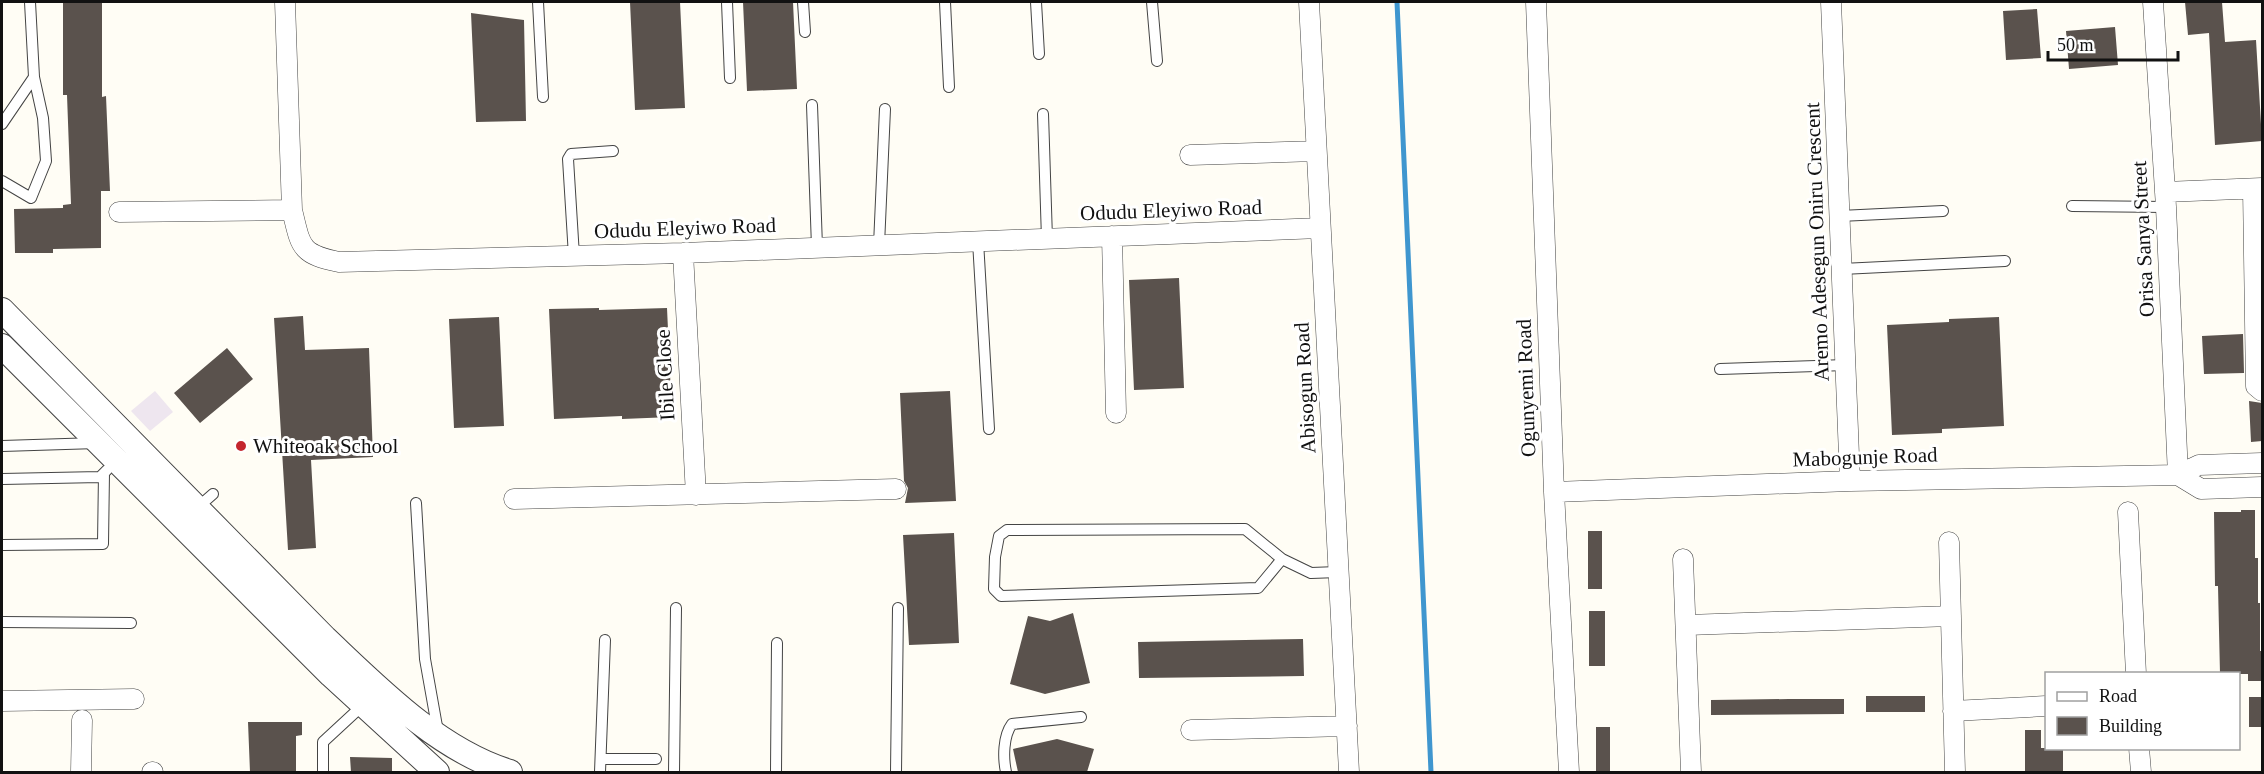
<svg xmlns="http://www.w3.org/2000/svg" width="2264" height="774" viewBox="0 0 2264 774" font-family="Georgia,serif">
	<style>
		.industrial { fill: #eee6ef }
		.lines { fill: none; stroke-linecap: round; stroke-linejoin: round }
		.stream { stroke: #3f96cf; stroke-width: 5 }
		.building { fill: #5a524d }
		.service-casing { stroke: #444; stroke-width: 12 }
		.minor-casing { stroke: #444; stroke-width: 21 }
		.tertiary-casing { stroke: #444; stroke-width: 26 }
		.service { stroke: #fff; stroke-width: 10 }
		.minor { stroke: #fff; stroke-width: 20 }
		.tertiary { stroke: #fff; stroke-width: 24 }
		.poi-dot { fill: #c4262e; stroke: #fff; stroke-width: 2 }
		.labels { text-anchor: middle; stroke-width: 6; stroke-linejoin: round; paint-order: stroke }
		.street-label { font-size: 21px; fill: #111; stroke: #fff }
		.poi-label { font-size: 21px; fill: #111; stroke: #fff; text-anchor: start }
	</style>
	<rect width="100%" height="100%" fill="#fffdf5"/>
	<path class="industrial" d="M155,391L173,412L150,431L131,411Z"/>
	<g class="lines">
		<path class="stream" d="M1397,2L1431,772"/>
	</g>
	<path class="building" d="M63,2H102V97L106,96L110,191H101V248L53,249V253H15L14,209L63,208V205L71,204L67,95H63Z
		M630,2H680L685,108L635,110Z
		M743,2H793L797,89L747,91Z
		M2185,2H2222L2225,42L2256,40L2262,141L2215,145L2209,33L2188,35Z
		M2037,9L2041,58L2006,60L2003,11Z
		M471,13L524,20L526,121L476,122Z
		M2115,27L2118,65L2069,69L2066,31Z
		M1179,278L1184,388L1134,390L1129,280Z
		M599,308V310L667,308L672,417L622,419V416L554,419L549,309Z
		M303,316L305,350L369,348L373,457L311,460L316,548L288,550L274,318Z
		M499,317L504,426L454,428L449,319Z
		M1999,317L2004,426L1942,429V433L1892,435L1887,325L1949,322V319Z
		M2243,334L2244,373L2204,374L2202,336Z
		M227,348L253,379L200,423L174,393Z
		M950,391L956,501L905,503L908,488L904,481L900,393Z
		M2249,401L2262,403V441L2251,442Z
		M2241,510H2255V558H2258V603H2260V651H2262V681H2248V674H2220L2218,586H2215L2214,512H2241Z
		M1588,531H1602V589H1588Z
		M954,533L959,643L909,645L903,535Z
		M1589,611H1605V666H1589Z
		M1073,613L1090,683L1045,694L1010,684L1028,616L1050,621Z
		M1303,639L1304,676L1139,678L1138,642Z
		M1866,696H1925V712H1866Z
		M2249,697H2262V727H2249Z
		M1789,699H1844V714L1711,715V700Z
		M248,722H302V735L296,736V772H250Z
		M1596,727H1610V772H1596Z
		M2025,730H2041V748H2063V772H2025Z
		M1057,739L1094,749L1087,772H1018L1013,749Z
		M350,757L392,758V772H351Z"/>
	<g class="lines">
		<g class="service-casing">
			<path id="service" d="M538,2L543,97
				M727,2L730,78
				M803,2L805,32
				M945,2L949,87
				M1036,2L1039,54
				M1152,2L1157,61
				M812,105L817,247
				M1043,114L1047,239
				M2,124L34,77
				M2,181L31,198L46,161L43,118L34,77L30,2
				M2072,206L2166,207
				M1840,216L1943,211
				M978,241L989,429
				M879,245L885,109
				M574,256L568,159L571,154L613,151
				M1842,269L2005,261
				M1720,369L1846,365
				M2,446L97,443
				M2,479L100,477L107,470
				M416,503L425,659L438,732
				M197,508L213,494
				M2,545L103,544L104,473
				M1282,559L1258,588L1001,596L994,589L995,557L999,536L1007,530L1245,529L1282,559L1311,573L1338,572
				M2,622L131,623
				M601,759H656
				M323,772V742L363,705
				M600,772L605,640
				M674,772L676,608
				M776,772L777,643
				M896,772L898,608
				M1006,772C1003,758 1003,736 1012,724L1081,717"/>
		</g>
		<g class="minor-casing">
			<path id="minor" d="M285,2L292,210C301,246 299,254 339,262L683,253L1320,228
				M1309,2L1349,772
				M1536,2L1554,492L1569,772
				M1831,2L1850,481
				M2153,2L2166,207L2178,475
				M1190,155L1316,151
				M2253,189L2256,386L2262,391
				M2165,192L2262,188
				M119,212L292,210
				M1112,236L1116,413
				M683,253L696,495
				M2178,475L2201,489L2262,487
				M1554,492L1850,481L2178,475L2199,465L2262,463
				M514,499L896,489
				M2128,512L2136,674
				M1949,542L1955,772
				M1683,559L1691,772
				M1687,625L1951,616
				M2,701L134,699
				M1953,711L2046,706
				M1191,730L1347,726
				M2139,748L2141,772
				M81,772L82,720
				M152,772H153"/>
		</g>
		<g class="tertiary-casing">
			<path id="tertiary" d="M2,310L325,638C378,688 438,750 510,772
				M2,346L331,675L437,772"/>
		</g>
		<use href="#service" class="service"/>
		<use href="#minor" class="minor"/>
		<use href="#tertiary" class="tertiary"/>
	</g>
	<circle class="poi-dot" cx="241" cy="446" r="6"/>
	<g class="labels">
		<g class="street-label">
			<text transform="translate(1171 210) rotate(-2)" y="7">Odudu Eleyiwo Road</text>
			<text transform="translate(685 228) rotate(-2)" y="7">Odudu Eleyiwo Road</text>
			<text transform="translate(2143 239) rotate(-93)" y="7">Orisa Sanya Street</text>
			<text transform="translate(1817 242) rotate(-92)" y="7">Aremo Adesegun Oniru Crescent</text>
			<text transform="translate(665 375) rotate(-93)" y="7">Ibile Close</text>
			<text transform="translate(1305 388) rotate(-93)" y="7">Abisogun Road</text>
			<text transform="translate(1526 388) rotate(-92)" y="7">Ogunyemi Road</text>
			<text transform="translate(1865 457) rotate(-2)" y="7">Mabogunje Road</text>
		</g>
		<g class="poi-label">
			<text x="253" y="453">Whiteoak School</text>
		</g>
	</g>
	<rect width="2264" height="774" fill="none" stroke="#111111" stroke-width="6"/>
	<rect x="2045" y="672" width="195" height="78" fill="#ffffff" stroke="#a0a0a0" stroke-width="1.5"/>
	<rect x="2057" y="692" width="30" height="9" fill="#ffffff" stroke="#a0a0a0" stroke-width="1.5"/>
	<text x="2099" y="702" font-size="18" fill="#111111">Road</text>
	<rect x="2057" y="717" width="30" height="18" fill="#5a524d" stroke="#a0a0a0" stroke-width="1.5"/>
	<text x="2099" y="732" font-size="18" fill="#111111">Building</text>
	<path d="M2048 51v9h130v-9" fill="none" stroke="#111111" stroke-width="3"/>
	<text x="2057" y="51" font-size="18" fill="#111111" stroke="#ffffff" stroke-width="4.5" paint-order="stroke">50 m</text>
</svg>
